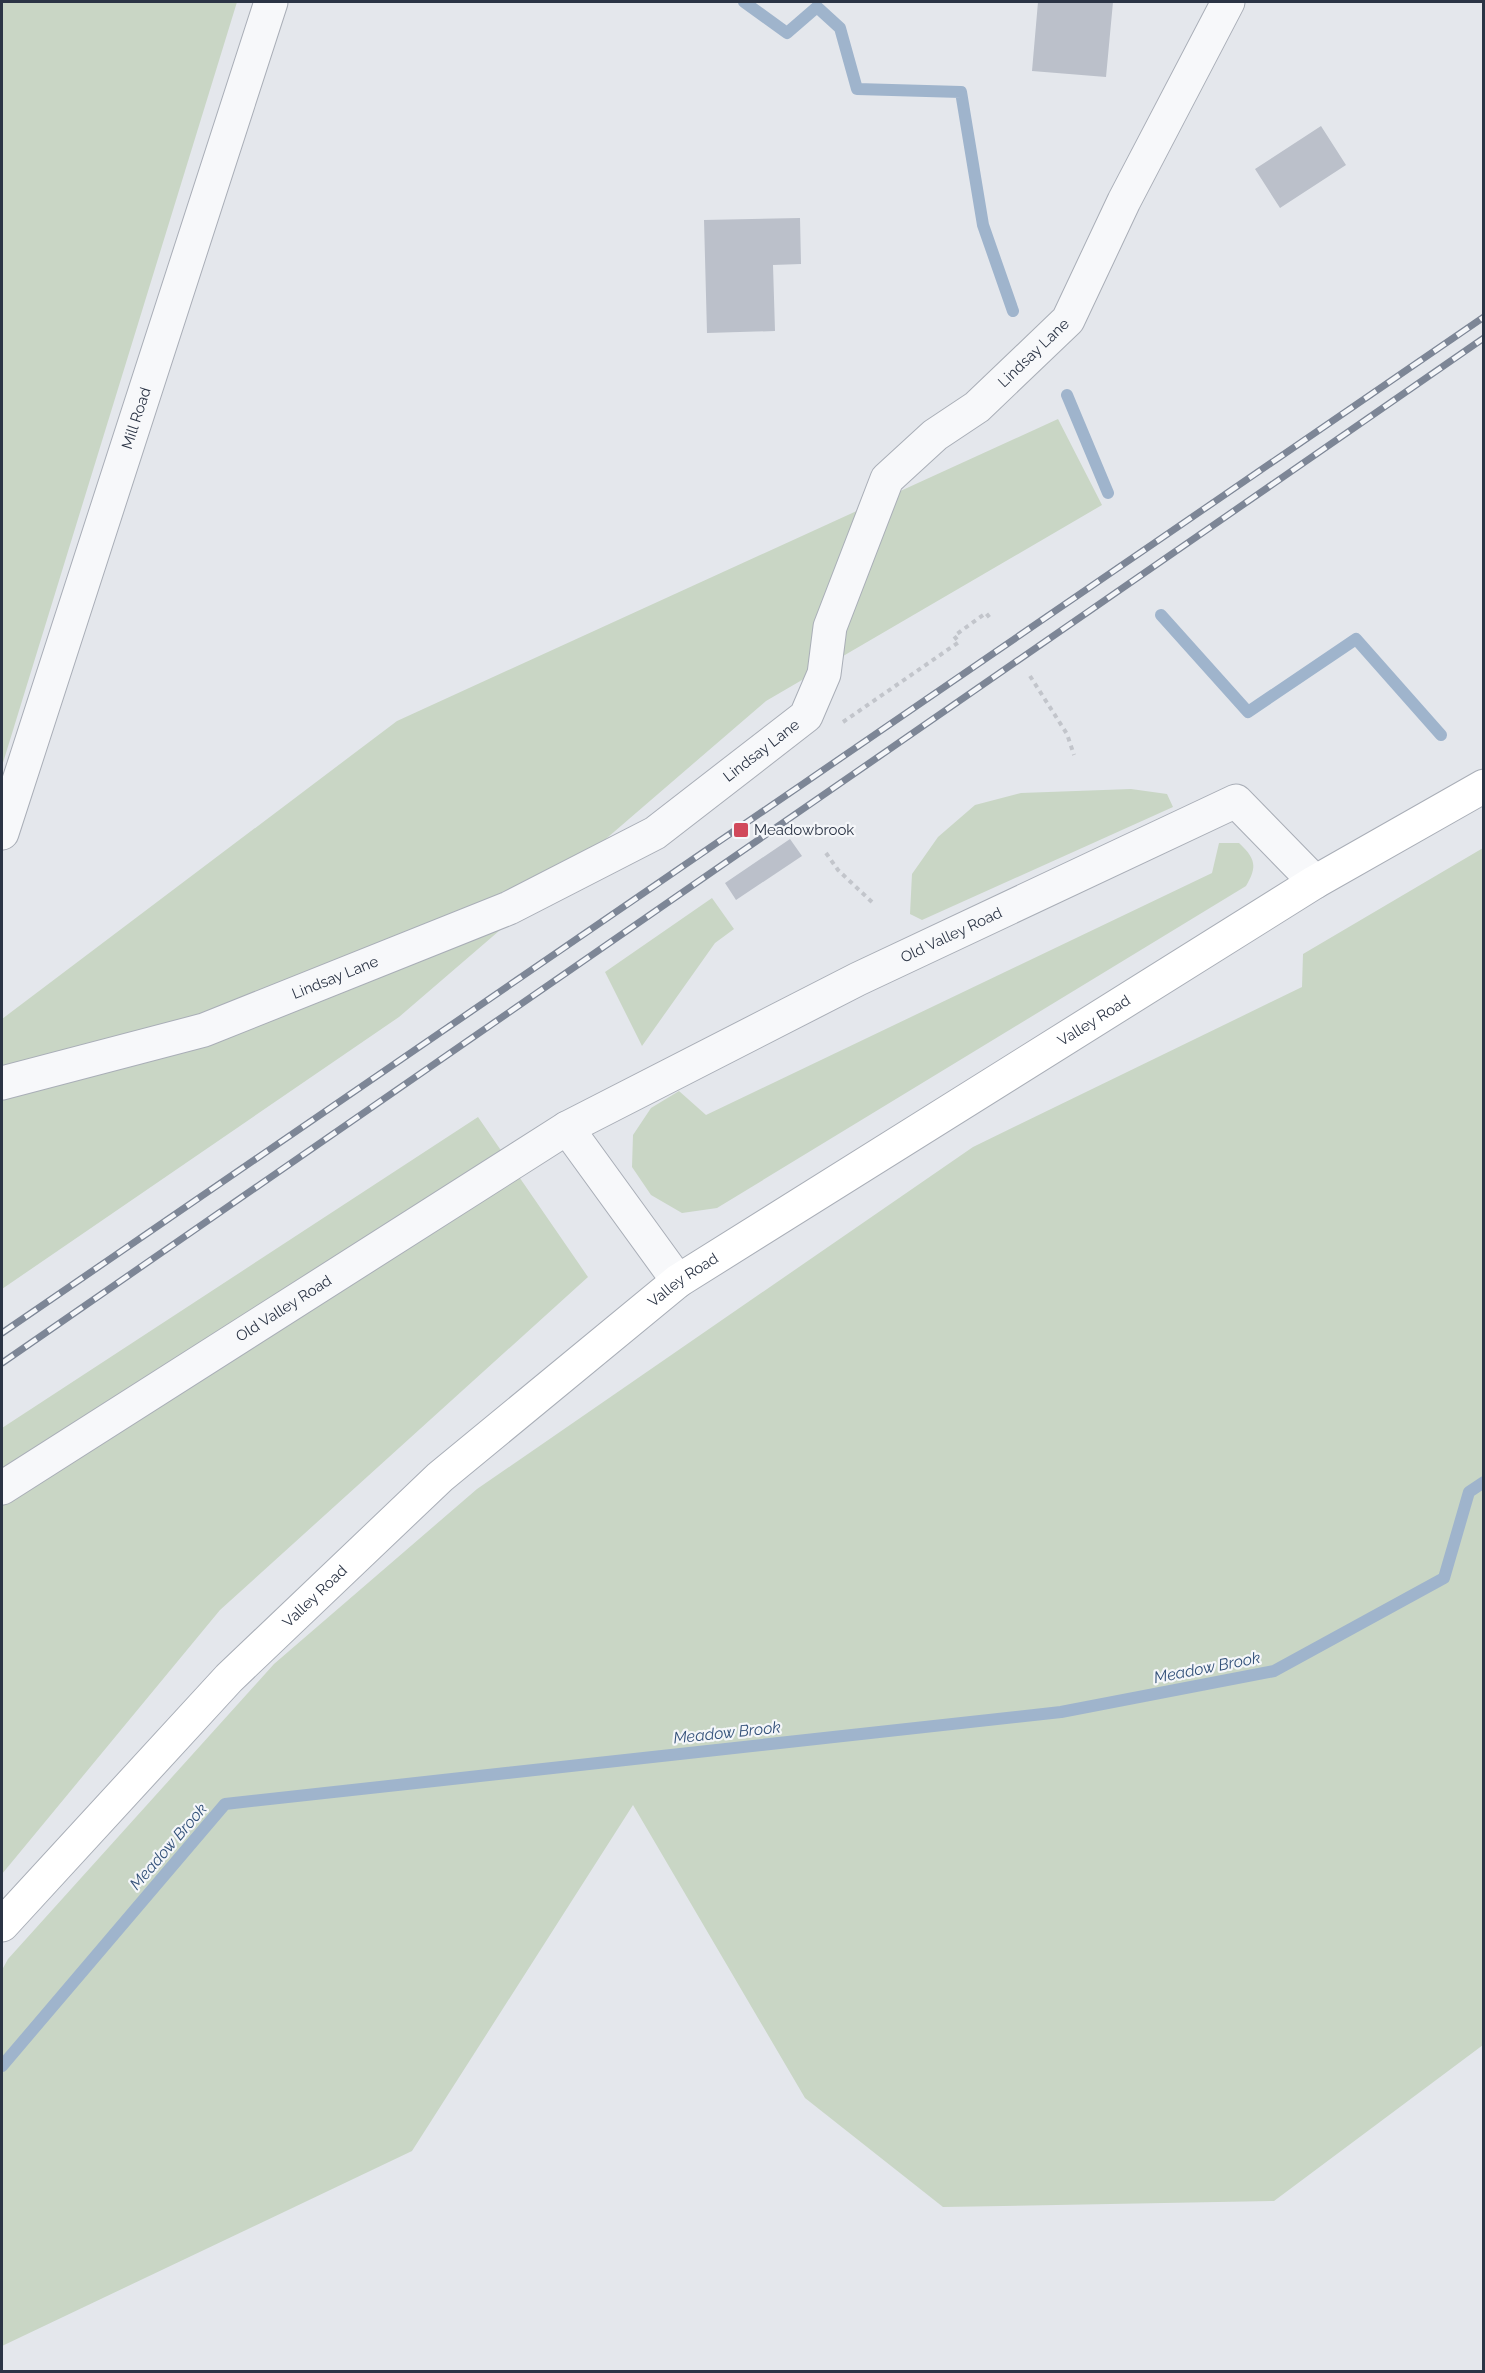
<svg xmlns="http://www.w3.org/2000/svg" width="1485" height="2373" viewBox="0 0 1485 2373" font-family="Raleway,sans-serif">
	<style>
		.green { fill: #c9d6c5 }
		.lines { fill: none; stroke-linecap: round; stroke-linejoin: round }
		.stream { stroke: #9fb4cc; stroke-width: 12 }
		.building { fill: #bbc0ca }
		.minor-casing { stroke: #a9aeb7; stroke-width: 35 }
		.secondary-casing { stroke: #a9aeb7; stroke-width: 35 }
		.path { stroke: #c2c5cb; stroke-width: 4; stroke-dasharray: 4.5 4.5; stroke-linecap: butt }
		.minor { stroke: #f7f8fa; stroke-width: 33 }
		.secondary { stroke: #fff; stroke-width: 33 }
		.rail-casing { stroke: #7d8696; stroke-width: 7 }
		.rail { stroke: #f4f6f9; stroke-width: 4.5; stroke-dasharray: 14; stroke-linecap: butt }
		.poi-dot { fill: #d1495b; stroke: #f4f6f9; stroke-width: 2 }
		.labels { text-anchor: middle; stroke-width: 4.5; stroke-linejoin: round; paint-order: stroke }
		.street-label { font-size: 15px; fill: #2b3445; stroke: #f4f6f9 }
		.poi-label { font-size: 15px; fill: #2b3445; stroke: #f4f6f9; text-anchor: start }
		.water-label { font-size: 16px; font-style: italic; fill: #34527a; stroke: #f4f6f9 }
	</style>
	<rect width="100%" height="100%" fill="#e4e7ec"/>
	<path class="green" d="M2,2H237L2,766Z
		M1058,419L1102,505L766,701L399,1017L2,1289V1019L397,721Z
		M1131,789L1167,794L1173,807L922,920L910,914L912,874L938,837L975,805L1021,793Z
		M1219,843H1239C1255,858 1258,866 1246,886L717,1208L682,1213L651,1195L632,1167L633,1135L651,1108L679,1091L706,1115L1212,873Z
		M1483,848V2045L1274,2201L943,2207L805,2098L633,1805L412,2151L2,2346V1970L8,1959L274,1664L477,1489L973,1147L1302,987L1303,954Z
		M712,898L734,929L715,943L642,1046L605,972Z
		M478,1117L588,1277L220,1610L2,1874V1428Z"/>
	<g class="lines">
		<path class="stream" d="M744,2L787,33L817,7L840,28L857,89L961,92L983,225L1013,311
			M1067,395L1108,493
			M1161,615L1248,712L1356,639L1441,735
			M2,2066L225,1804L1061,1712L1274,1671L1444,1578L1469,1492L1484,1482"/>
	</g>
	<path class="building" d="M1038,2H1113L1106,77L1032,71Z
		M1321,126L1346,165L1280,208L1255,169Z
		M800,218L801,264L773,265L775,331L707,333L704,220Z
		M790,839L802,856L736,900L725,883Z"/>
	<g class="lines">
		<g class="minor-casing">
			<g id="minor">
				<path id="s1" d="M2,833L271,2"/>
				<path id="s2" d="M2,1083L204,1030L509,908L655,833L806,716L824,674L830,627L887,479L935,435L977,407L1068,320L1124,201L1228,2"/>
				<path d="M567,1128L678,1281"/>
				<path id="s3" d="M2,1488L567,1128L858,979L1236,801L1315,882"/>
			</g>
		</g>
		<g class="secondary-casing">
			<g id="secondary">
				<path id="s4" d="M2,1925L229,1678L440,1477L678,1281L1315,882L1484,786"/>
			</g>
		</g>
		<path class="path" d="M1030,676L1067,734L1074,755
			M843,722L959,642L954,636L986,613L990,618
			M826,853L838,870L873,903"/>
		<use href="#minor" class="minor"/>
		<use href="#secondary" class="secondary"/>
		<g class="rail-casing">
			<path id="rail" d="M2,1333L1484,317
				M2,1363L1484,338"/>
		</g>
		<use href="#rail" class="rail"/>
	</g>
	<rect class="poi-dot" x="733" y="822" width="16" height="16" rx="3"/>
	<g class="labels">
		<g class="street-label">
			<text dy="5" stroke="none"><textPath href="#s2" startOffset="1338">Lindsay Lane</textPath></text>
			<text dy="5" stroke="none"><textPath href="#s1" startOffset="436">Mill Road</textPath></text>
			<text dy="5" stroke="none"><textPath href="#s2" startOffset="836">Lindsay Lane</textPath></text>
			<text dy="5" stroke="none"><textPath href="#s3" startOffset="1100">Old Valley Road</textPath></text>
			<text dy="5" stroke="none"><textPath href="#s2" startOffset="350">Lindsay Lane</textPath></text>
			<text dy="5" stroke="none"><textPath href="#s4" startOffset="1426">Valley Road</textPath></text>
			<text dy="5" stroke="none"><textPath href="#s4" startOffset="940">Valley Road</textPath></text>
			<text dy="5" stroke="none"><textPath href="#s3" startOffset="334">Old Valley Road</textPath></text>
			<text dy="5" stroke="none"><textPath href="#s4" startOffset="454">Valley Road</textPath></text>
		</g>
		<g class="poi-label">
			<text x="754" y="835">Meadowbrook</text>
		</g>
		<g class="water-label">
			<text transform="translate(1207 1667) rotate(-11)" y="6">Meadow Brook</text>
			<text transform="translate(727 1732) rotate(-6)" y="6">Meadow Brook</text>
			<text transform="translate(168 1846) rotate(-49)" y="6">Meadow Brook</text>
		</g>
	</g>
	<rect width="1485" height="2373" fill="none" stroke="#2b3445" stroke-width="6"/>
</svg>
